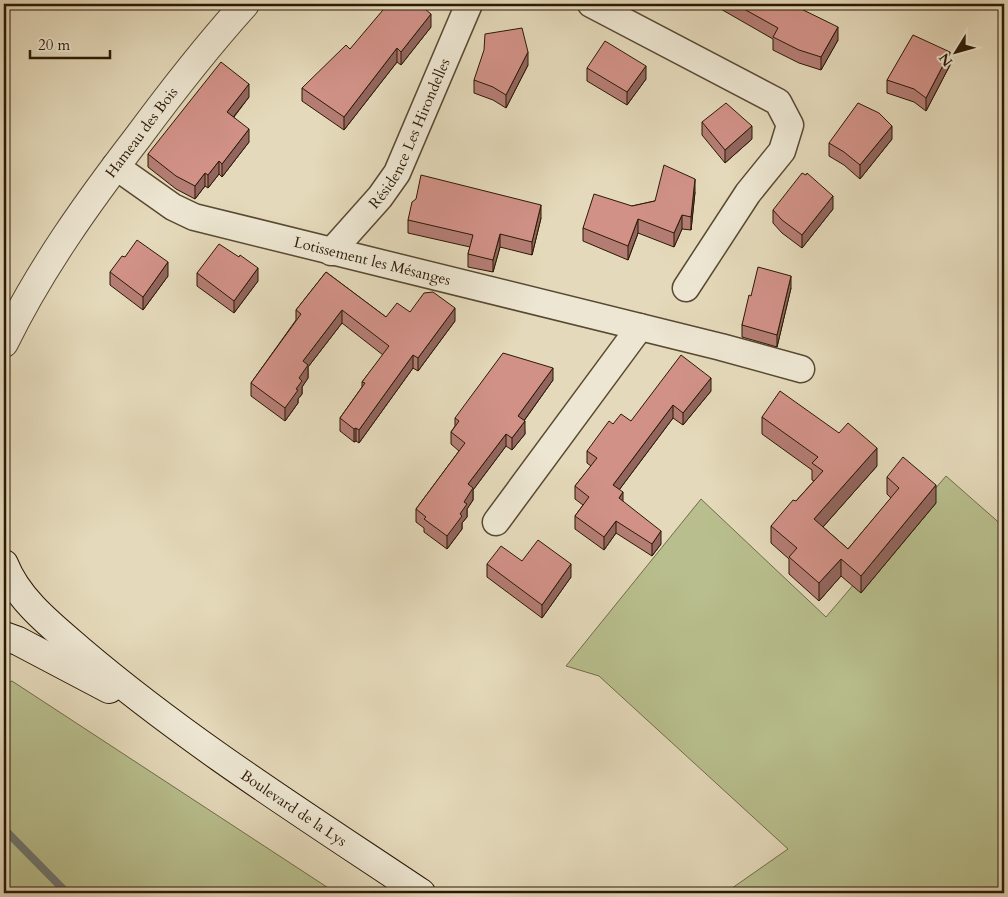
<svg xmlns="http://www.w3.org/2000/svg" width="1008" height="897" viewBox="0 0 1008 897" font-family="Cardo,serif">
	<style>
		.green { fill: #b8be8d; stroke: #726c49 }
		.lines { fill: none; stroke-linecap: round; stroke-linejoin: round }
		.stream { stroke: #6e7872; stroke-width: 8 }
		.minor-casing { stroke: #594932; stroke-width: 29 }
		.tertiary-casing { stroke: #594932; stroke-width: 30 }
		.secondary-casing { stroke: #2b1905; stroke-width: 30 }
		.minor { stroke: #ede6d2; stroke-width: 26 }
		.tertiary { stroke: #ede6d2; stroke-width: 28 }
		.secondary { stroke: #ede6d2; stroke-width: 28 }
		.wall { fill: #b47d74; stroke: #2b1905 }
		.shaded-wall { fill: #92665e; stroke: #2b1905 }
		.building { fill: #d19187; stroke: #2b1905 }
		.labels { text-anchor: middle; stroke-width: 5; stroke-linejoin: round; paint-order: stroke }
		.street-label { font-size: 15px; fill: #2b1905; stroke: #ede6d2 }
	</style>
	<rect width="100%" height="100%" fill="#e4d9ba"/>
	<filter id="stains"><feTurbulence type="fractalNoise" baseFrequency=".004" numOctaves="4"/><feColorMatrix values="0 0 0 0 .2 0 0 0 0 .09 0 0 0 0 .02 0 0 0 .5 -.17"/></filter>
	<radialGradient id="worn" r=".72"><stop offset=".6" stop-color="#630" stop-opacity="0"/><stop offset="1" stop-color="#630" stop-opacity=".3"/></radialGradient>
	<path class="green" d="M946,476L1004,527V893H725L788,849L599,676L566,666L701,499L826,617Z
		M12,681L336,893H4V684Z"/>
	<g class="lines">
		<path class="stream" d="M4,829L67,893"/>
		<g class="minor-casing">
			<g id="minor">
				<path d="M591,4L778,102L790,125L782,151L748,193L686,288"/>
				<path id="s1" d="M115,166L173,207L194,217L721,347L801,369"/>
				<path id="s2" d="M331,252L380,197L397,173L469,4"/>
				<path d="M496,522L640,327"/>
			</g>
		</g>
		<g class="tertiary-casing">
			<g id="tertiary">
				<path id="s3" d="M4,343C40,269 88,202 138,137C172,91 207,46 245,4"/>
			</g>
		</g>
		<g class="secondary-casing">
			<g id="secondary">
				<path id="s4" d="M4,564C18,600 52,626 81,651C187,741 306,816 421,893"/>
				<path d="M4,636L18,641L109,689"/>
			</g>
		</g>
		<use href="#minor" class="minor"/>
		<use href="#tertiary" class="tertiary"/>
		<use href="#secondary" class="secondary"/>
	</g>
	<path class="wall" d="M712,4H791L838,40L821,70L799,63L773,50V39Z
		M431,27L401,65L397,62L344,130L302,101V88L350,49Z
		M528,65L506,108L493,100L474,93V80Z
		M950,65L926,111L914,102L887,93V80Z
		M587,68L646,79L627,105L587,81Z
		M249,97L234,117L249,142L222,177L219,174L208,188L205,186L195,199L176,189L148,167V154Z
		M702,122L752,139L725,163L702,135Z
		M892,139L860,179L844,165L829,156V143Z
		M695,192L691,230L682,229L674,247L638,233L628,260L583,241V228L632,206Z
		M833,209L802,248L782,233L773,223V210Z
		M541,218L532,255L500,247L493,272L468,267V254L470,247L408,233V220Z
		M125,257L168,276L143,310L110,285V272Z
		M326,272L386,317L410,312L455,321L418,371L413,368L359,443L356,441L354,442L340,431V418L362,387V382L383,355L342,323L308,367V378L302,387V394L298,399V403L285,421L251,396V383L296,320V310Z
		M197,273L258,281L234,313L197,286Z
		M791,288L777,347L742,337V325L751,296Z
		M553,380L524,421L525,434L512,450L506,446L473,490V500L467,509V517L462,523V529L447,549L424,532V528L416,522V509L459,451L451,444V432L455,426V418Z
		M711,391L683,425L673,418L619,490L623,502L661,544L652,556L616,533L604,550L575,529V516L583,505L575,499V486L591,466L587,463V451L613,424L631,421Z
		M762,417L877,466L823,527L848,549L891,498L887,494V477L936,503L861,593L841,576L819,601L789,574V559L771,543V526L796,501L814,481L812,480V470L762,434Z
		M522,561L571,577L542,618L487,577V564Z"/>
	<path class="shaded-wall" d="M431,14V27L401,65V52Z
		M838,27V40L821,70V57Z
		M397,48V62L344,130V117Z
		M528,52V65L506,108V95Z
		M950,52V65L926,111V98Z
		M646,66V79L627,105V92Z
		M249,84V97L227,125V112Z
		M752,126V139L725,163V150Z
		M892,126V139L860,179V165Z
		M249,129V142L222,177V164Z
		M219,161V174L208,188V175Z
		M205,173V186L195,199V186Z
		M695,179V192L691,230V217Z
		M833,196V209L802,248V235Z
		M541,205V218L532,255V242Z
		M682,215V229L674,247V233Z
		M638,219V233L628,260V246Z
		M500,234V247L493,272V260Z
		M168,262V276L143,310V297Z
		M258,268V281L234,313V301Z
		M791,276V288L777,347V335Z
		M455,308V321L418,371V358Z
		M342,310V323L308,367V378L302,387V394L298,399V403L285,421V408L296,389L303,361Z
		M413,355V368L359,443V430Z
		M553,368V380L518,429V416Z
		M711,378V391L683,425V413Z
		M673,405V418L613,498V485Z
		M525,421V434L512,450V438Z
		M356,428V441L354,442V429Z
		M506,434V446L473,490V500L467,509V517L462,523V529L447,549V536L460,514L468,484Z
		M877,448V466L814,537V519Z
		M936,485V503L861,593V576Z
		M623,492V505L619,498Z
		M616,521V533L604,550V537Z
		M661,531V544L652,556V544Z
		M841,559V576L819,601V583Z
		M571,564V577L542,618V605Z"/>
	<path class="building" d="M388,4H419L431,14L401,52L397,48L344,117L302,88L346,45L350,49Z
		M735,4H791L838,27L821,57L799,50L773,37L778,28Z
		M522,28L528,52L506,95L493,87L474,80L484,50L485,34Z
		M913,35L950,52L926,98L914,89L887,80Z
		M605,41L646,66L627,92L587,68Z
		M221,62L249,84L227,112L249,129L222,164L219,161L208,175L205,173L195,186L176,176L148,154Z
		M726,103L752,126L725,150L702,122Z
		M858,103L879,113L892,126L860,165L844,152L829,143Z
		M664,165L695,179L691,217L682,215L674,233L638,219L628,246L583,228L594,194L632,206L655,201Z
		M802,173L806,175L807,173L833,196L802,235L782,220L773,210Z
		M421,175L541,205L532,242L500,234L493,260L468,254L473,235L408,220L412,202L416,199Z
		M137,240L168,262L143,297L110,272L122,256L125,257Z
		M219,244L239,257L240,255L258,268L234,301L197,273Z
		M758,267L791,276L777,335L742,325L749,295L751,296Z
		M326,272L386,317L397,303L410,312L424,293L433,292L455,308L418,358L413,355L359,430L356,428L354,429L340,418L365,383L362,382L389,346L342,310L303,361L308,365L299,378L302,381L296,389L298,390L285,408L251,383L301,314L296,310Z
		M503,353L553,368L518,416L525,421L512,438L506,434L468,484L473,488L464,502L467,504L460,514L462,516L447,536L424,519L426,517L416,509L465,443L451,432L459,421L455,418Z
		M681,355L711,378L683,413L673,405L613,485L623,492L619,498L661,531L652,544L616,521L604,537L575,516L589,497L575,486L597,458L587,451L609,421L613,424L621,414L631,421Z
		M780,391L839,433L848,423L877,448L814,519L848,549L899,488L887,477L903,457L936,485L861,576L841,559L819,583L789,557L797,548L771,526L793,500L796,501L823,471L812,463L818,457L762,417Z
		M538,540L571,564L542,605L487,564L501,546L522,561Z"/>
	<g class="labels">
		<g class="street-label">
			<text dy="5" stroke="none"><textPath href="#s3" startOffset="252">Hameau des Bois</textPath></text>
			<text dy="5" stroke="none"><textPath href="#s2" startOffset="144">Résidence Les Hirondelles</textPath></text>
			<text dy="5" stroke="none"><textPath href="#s1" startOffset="278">Lotissement les Mésanges</textPath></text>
			<text dy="5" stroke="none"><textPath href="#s4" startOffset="382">Boulevard de la Lys</textPath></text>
		</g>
	</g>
	<rect width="1008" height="897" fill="none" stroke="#e4d9ba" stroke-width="20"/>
	<rect x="5" y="5" width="998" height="887" fill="none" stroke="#2b1905" stroke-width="2.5"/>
	<rect x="10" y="10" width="988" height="877" fill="none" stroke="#2b1905"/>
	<g transform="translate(956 52) rotate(233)" stroke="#ede6d2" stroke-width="4" paint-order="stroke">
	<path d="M0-4L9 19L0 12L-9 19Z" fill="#2b1905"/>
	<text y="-8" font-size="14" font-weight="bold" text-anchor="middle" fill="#2b1905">N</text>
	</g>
	<path d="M30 50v8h80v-8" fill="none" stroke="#2b1905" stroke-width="2.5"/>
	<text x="38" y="50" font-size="15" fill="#2b1905" stroke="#ede6d2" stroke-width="4" paint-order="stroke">20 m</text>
	<rect width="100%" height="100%" filter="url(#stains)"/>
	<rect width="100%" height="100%" fill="url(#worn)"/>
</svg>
